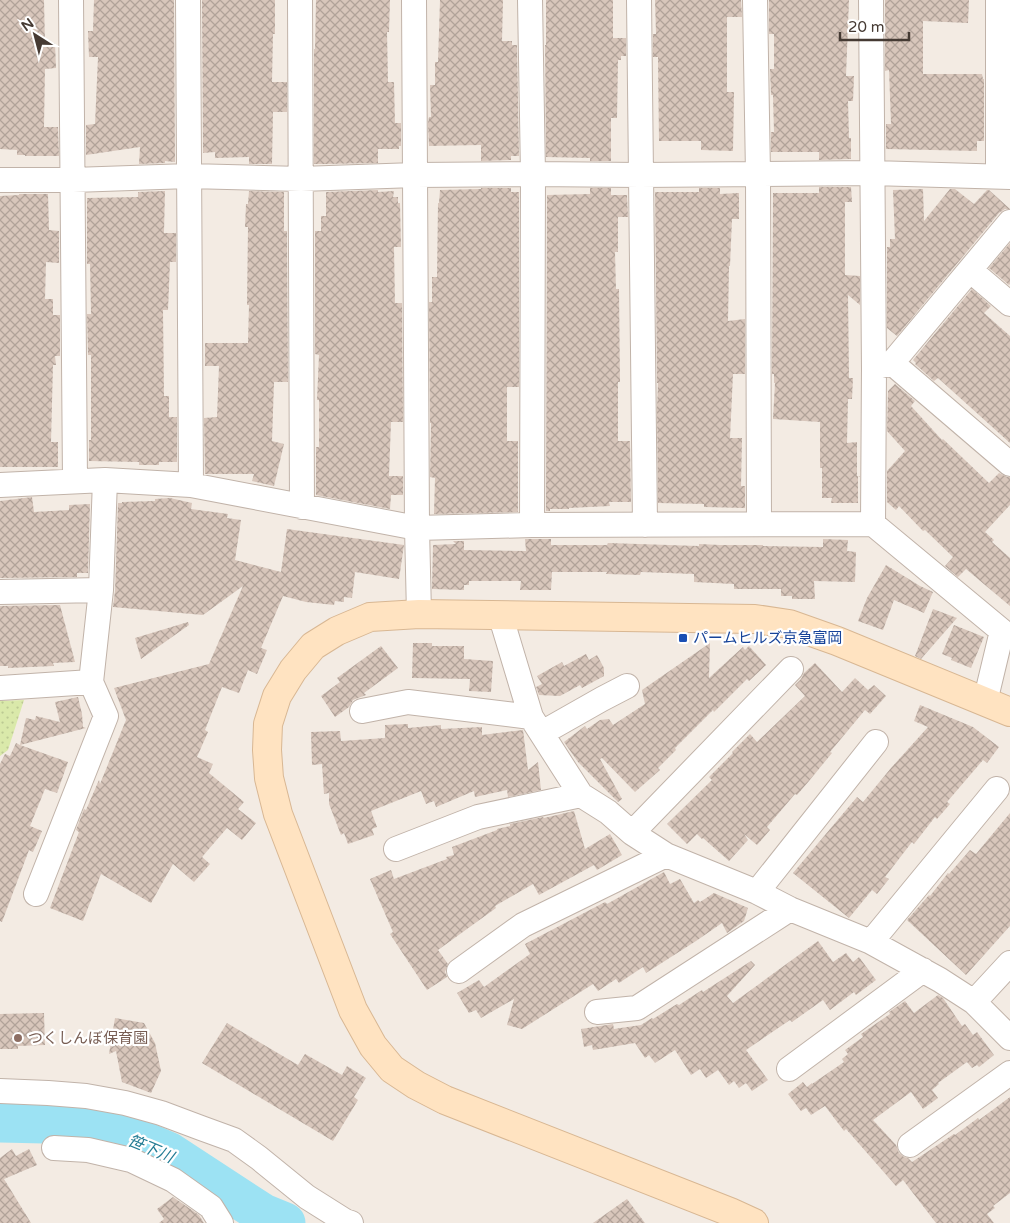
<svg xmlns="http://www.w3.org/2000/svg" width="1010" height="1223" viewBox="0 0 1010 1223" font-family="'Varela Round','Noto Sans JP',sans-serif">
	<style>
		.park { fill: url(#park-dots) }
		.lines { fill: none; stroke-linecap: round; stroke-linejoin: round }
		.river { stroke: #9ce2f3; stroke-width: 41 }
		.building { fill: url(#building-cross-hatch) }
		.street-casing { stroke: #c1b3a9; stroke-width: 26 }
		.secondary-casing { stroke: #d8b793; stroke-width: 30 }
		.street { stroke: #fff; stroke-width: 24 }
		.secondary { stroke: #ffe3c1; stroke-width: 28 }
		.transit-dot { fill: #1a4fb4; stroke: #fff; stroke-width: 2 }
		.education-dot { fill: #8d6e63; stroke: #fff; stroke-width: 2 }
		.labels { text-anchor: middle; stroke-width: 4.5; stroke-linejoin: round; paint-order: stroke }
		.transit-label { font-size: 15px; fill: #164399; stroke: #fff; text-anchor: start }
		.education-label { font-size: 15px; fill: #785e54; stroke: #fff; text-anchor: start }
		.water-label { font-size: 16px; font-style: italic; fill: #237c94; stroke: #fff }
	</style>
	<defs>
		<pattern id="park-dots" width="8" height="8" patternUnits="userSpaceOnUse" patternTransform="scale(1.25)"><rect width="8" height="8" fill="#dae9aa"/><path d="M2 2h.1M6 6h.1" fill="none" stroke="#bcc993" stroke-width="1.8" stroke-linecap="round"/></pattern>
		<pattern id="building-cross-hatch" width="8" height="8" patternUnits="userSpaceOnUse" patternTransform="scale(1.25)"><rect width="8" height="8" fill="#d8c6bb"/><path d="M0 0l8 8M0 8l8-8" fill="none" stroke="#b1a299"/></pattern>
	</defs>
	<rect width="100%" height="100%" fill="#f3ebe3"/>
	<path class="park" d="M24,700L8,750L0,756V701Z"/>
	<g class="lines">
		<path class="river" d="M0,1122L45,1123L133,1137L168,1152L263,1214L285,1223"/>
	</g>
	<path class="building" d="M0,0H44L45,43H55L56,68L45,69L44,127H58L59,156H25V155H17V150L0,149Z
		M94,0H174L175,162L165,161V163L139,164L140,147L86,155V125L95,124L98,57H89L88,31H93Z
		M202,0H275V34H273L272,82H287V112H273L272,164H249V157L215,158V152L203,153Z
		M316,0H390L389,32H387L388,82H394L395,123H401V146H399V149H378V163L325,164H314V49H315Z
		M440,0H503L502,41H512V45H517L519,156H511V160L481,161V145L429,146L428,123L429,117H431L430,85H435V62H438Z
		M546,0H613V38H626V56H621V60H618L617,118H611V161H590V158L546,157L545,45H546Z
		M655,0H741L742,17H727V92H734L733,151L701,150V141H659L658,57H653V34H656Z
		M769,0H849L846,76H854L853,101H848L849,138H851V159L819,160V152H771V132H774L773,95H771L770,69H774V34H769Z
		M885,0H969L968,23L923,21V74H982L983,79H984V141H977V151L886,149V124H891L889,70L885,71Z
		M819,187H851L852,202H845V275L860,276V305L848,295L849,378H853L852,399H848L847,443L857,442V476H860V477L858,476V503H831L832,498H822V468H820V422L773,419L775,383H774V374H772L773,193H819Z
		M481,188H511V192H519V387H507V441H518V512L434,514L435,478L430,477L431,423H430L429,302H432V277H437L438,203H439L440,190L481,189Z
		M590,188H611V195H627L628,217H618V252H615L616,289H619L620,382H618V441H630L631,502H609L610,506L569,508V509H550V511H546L547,195L590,194Z
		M699,188H720V194L739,193V219H732L730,266H729L728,321L745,319V374H733L730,438H742L741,486H745V508L704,507V504L658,503L657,408L658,383H657L655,192H699Z
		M923,189L924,221L950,189H955L974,204L987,190H989L1010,209H1005L999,213L897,336L887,328V247H890V239H895L893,190Z
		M378,190V192L394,191L393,197H398V203H400L401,247H394L395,303H402L403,422H391L389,476H403V495H391L390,509L316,495V447H319V400H317L319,355L315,354V231H321V216H326V192Z
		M165,191L164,233H176V262H170L168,310H163L164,396H169V417H177V462H159V465H139V462L89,461V440H91V355H88L87,314H91L90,264H87V198L138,197V192Z
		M249,191L284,192V231H287L288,382H274L272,441L284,444L274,486L252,481L254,474H205L204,418L217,417L219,366H205V343H248L249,305H247L248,227H245L246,204H248Z
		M19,194H48L49,230L59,231V263L46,262L45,299H53V315H60V356H55L56,365H53L51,442H58V467H0V196L19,195Z
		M1010,243V284L1009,285L989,268Z
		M972,289L991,306L984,313L1010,336V443L938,378L934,381L915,364L916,363L913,360Z
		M895,384L915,401L911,406L942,440L943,439L989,483L999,473L1007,477H1010V505L985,532L994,540L992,542L1010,558V606L966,569L958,577L945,566L953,557L925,530L923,531L899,506L896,510L887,502V471L905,451L887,431L888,391Z
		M32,497L34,512L69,510V505L90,504L88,573H77V577L0,578V501Z
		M170,498L192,503L191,509L228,514L227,518L241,520L235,560L281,572L287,529L404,545L399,579L355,572L352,598L344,597V602L335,601L334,605L306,602L283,596L261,648L267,650L257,674L248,670L239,693L222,687L205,730L208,732L197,757L213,764L209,773L244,802L238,809L256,823L242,840L227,828L202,857L210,864L194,882L173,864L151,903L101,874L83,921L50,908L79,832L76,830L84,809L86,810L99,780L100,784L126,720L114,688L209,664L243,586L203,615L113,607L115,591L118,503H122V502L155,501V499Z
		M525,539H551V545H607L608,543L699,546V544L720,545H763V546L823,547V539L848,540L847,551L856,552L855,582L814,581L815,599H792V596H781V589H734V584L694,582V574L641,572L640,575L606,574L607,572H552L551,590H520L521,581H469V585H464V590L432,589L433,545L456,544L453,541H464V550L526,551Z
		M886,565L920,586L933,592L924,613L894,600L883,630L858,621L867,598Z
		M60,605L75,662L53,663L54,666L8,668V666H0V606Z
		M933,609L957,618L921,659L915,656Z
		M188,622L189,625L141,659L135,638Z
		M954,625L984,637L971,668L951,660L952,658L942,654Z
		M413,643H432V646H464V659L493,661L491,692L469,691L470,679L412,678Z
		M710,643L709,678L743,647L745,650L749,646L766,665L749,681L747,679L714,712L713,710L675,748L676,750L658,768L660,770L635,792L602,758L600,759L622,799L618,802L578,762L564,742L585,726L587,729L600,720L609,719L613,725L645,704L642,690Z
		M381,646L398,668L364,693L366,695L353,700L349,707L335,717L321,696L340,682L337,678Z
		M586,654L589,660L597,655L604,668V676L582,688L580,685L560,696L539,695L536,687L542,684L537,676L562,662L564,666Z
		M815,663L842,692L855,678L868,690L874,685L886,696L870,714L865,710L830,752L832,753L809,781L797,795L795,794L767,827L770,830L757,845L744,834L748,840L729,861L703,838L702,839L697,834L687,844L667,824L712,780L709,777L733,753L732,752L750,734L757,742L805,696L795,685L801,679L804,673Z
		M78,697L82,714L83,727L86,728L20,745L68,762L57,793L45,789L30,826L42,831L33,852L29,850L2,922L0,921V764L5,754L10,756L16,743L20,745L26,718L35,720L36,716L60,722L55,702Z
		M920,705L973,727L999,747L987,763L983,760L947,802L950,804L937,819L935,817L914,844L912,842L885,877L889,879L877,894L872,890L849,918L793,873L857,797L863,802L891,768L928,727L914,721Z
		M408,724V728L441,725V729L482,727V735L523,730L528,770L538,762L541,790L508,797L507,790L475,797L474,791L436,807L434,801L426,804L421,791L371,811L377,827L372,829L374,835L348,844L344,833L341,835L329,804V793L324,794L322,764L312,765L311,732L340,731L341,741L385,738V725Z
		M574,811L585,849L610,834L622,855L597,870L594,865L539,895L533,884L495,906L496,908L438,950L448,964L445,972L447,977L427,990L390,934L393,932L370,879L391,870L394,879L447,859L446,857L454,855L452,847L497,830V829L510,826V824L543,817L544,818Z
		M1010,813V926L966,975L907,920L929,895L930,896L948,873L949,874L970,850L976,854Z
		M664,872L670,884L680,879L694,903L698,900L700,902L714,893L748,908L744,921L727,933L722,923L696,941L646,973L643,967L619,983L616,979L598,991L593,984L522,1029L507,1025L514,999L481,1018L476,1010L469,1013L457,993L479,980L484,987L530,954L525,944L605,902L607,904Z
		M818,941L833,962L846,953L853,962L859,957L876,980L856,995L854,992L830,1010L823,1000L792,1022L790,1020L746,1050L768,1080L752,1091L746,1083L739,1088L734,1081L729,1085L718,1070L706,1078L700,1069L691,1075L675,1050L655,1063L649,1055L645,1058L635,1043L593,1050L592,1045L584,1047L581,1029L613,1024L614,1029L641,1025L652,1018L653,1019L677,1004L679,1005L702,990L703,992L751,961L755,965L727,996L733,1003Z
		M938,995L943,998L962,1026L965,1024L973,1035L977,1032L994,1055L979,1067L977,1065L972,1068L967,1062L938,1083L939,1084L932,1090L938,1098L923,1109L911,1092L873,1120L896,1145L899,1153L904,1157L908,1158L912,1162L954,1134L955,1135L978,1118L979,1120L1010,1097V1193L993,1206L995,1208L987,1214L994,1223H936L903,1180L896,1186L846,1129L844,1131L825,1106L811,1115L806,1108L801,1111L788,1094L803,1082L807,1087L812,1083V1084L844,1062L842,1059L848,1054L845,1050L863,1037L861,1034L890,1014L889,1012L905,1001L914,1013Z
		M44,1013L45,1045L18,1046V1049H0V1014Z
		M115,1018L144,1023L155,1043L161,1071L151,1093L122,1082L116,1051L109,1054Z
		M227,1023L298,1065L305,1054L342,1075L347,1066L366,1078L354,1097L358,1100L333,1141L202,1063Z
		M12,1149L16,1156L29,1149L37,1165L4,1179L31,1223H0V1158Z
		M173,1197L199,1215L204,1223H159L164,1219L157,1209Z
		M627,1199L645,1223H593Z"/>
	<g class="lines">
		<g class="street-casing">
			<path id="street" d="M71,0L75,481
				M188,0L191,485
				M300,0L302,507
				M414,0L417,528L419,614
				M530,0L533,174L532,525
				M639,0L645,525
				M755,0L758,174L759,524
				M871,0L874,368L873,524
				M998,0V176
				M0,180H73L189,176L301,179L415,175L533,174L640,175L872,173L1010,177
				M970,270L1010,304
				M892,363L1010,464
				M874,368L892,363L1010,222
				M0,485L105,480L191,485L417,528L532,525L873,524L1002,631L985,702
				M0,592L101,590
				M500,614L531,717L581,795L608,812L632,833L666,855L757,892L790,909L871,942L940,980L974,1002L1010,1038
				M0,688L91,682
				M362,711L408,702L531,717
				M542,733L602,699L627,686
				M632,833L791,669
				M396,849L478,817L581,795
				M757,892L876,742
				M36,894L106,716L91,682L101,590L105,480
				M871,942L997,789
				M459,971L523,925L666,855
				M974,1002L1010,963
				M597,1012L637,1008L790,909
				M789,1069L923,970
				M0,1091L48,1093L86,1096L125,1103L161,1113L201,1128L234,1140L259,1158L307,1197L345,1221L351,1223
				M910,1145L1010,1073
				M54,1148L88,1150L131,1160L173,1180L211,1207L221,1223"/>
		</g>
		<g class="secondary-casing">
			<path id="secondary" d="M754,1223L730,1212L445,1100L416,1085L392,1069L373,1046L353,1010L278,814L269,778L267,750L268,724L277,696L293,670L313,646L337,631L370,617L419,614L755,619L789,624L837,641L1010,712"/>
		</g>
		<use href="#street" class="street"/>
		<use href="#secondary" class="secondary"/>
	</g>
	<rect class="transit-dot" x="678" y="633" width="10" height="10" rx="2.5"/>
	<circle class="education-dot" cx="18" cy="1038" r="5"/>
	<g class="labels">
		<g class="transit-label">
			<text x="693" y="643">パームヒルズ京急富岡</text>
		</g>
		<g class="education-label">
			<text x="28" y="1043">つくしんぼ保育園</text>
		</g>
		<g class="water-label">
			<text transform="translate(151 1148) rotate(23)" y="6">笹下川</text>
		</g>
	</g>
	<g transform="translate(35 35) rotate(324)" stroke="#ffffff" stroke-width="4" paint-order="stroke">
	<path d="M0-4L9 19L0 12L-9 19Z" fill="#453a33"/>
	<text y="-8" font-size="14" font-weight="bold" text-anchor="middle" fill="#453a33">N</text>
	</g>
	<path d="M840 32v8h69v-8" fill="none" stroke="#453a33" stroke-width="2.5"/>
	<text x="848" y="32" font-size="15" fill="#453a33" stroke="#ffffff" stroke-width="4" paint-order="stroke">20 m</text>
</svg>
